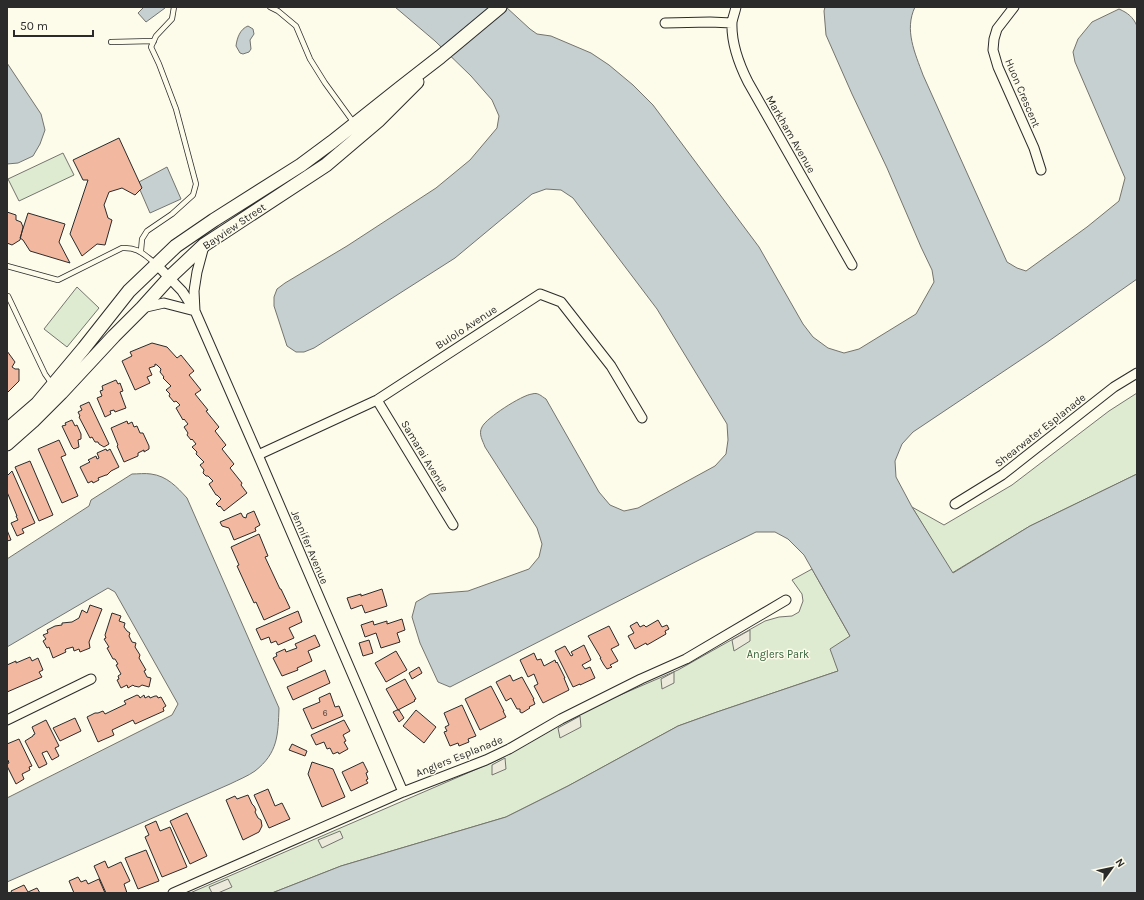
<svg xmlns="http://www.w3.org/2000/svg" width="1144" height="900" viewBox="0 0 1144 900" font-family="Karla,sans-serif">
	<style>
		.green { fill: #deebd1; stroke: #74746e }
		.parking { fill: #eceadb; stroke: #74746e }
		.water { fill: #c7d0d0; stroke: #74746e }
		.building { fill: #f2b8a0; stroke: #2b2b2b }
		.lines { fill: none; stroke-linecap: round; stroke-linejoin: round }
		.service-casing { stroke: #2b2b2b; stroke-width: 6 }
		.minor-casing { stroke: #2b2b2b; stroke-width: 11 }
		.secondary-casing { stroke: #2b2b2b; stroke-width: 15 }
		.service { stroke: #fdfbea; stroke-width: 4.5 }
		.minor { stroke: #fdfbea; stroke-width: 9 }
		.secondary { stroke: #fdfbea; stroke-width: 13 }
		.labels { text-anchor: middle; stroke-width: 3; stroke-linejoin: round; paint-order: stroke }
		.number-label { font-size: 9px; fill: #5d4e48 }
		.street-label { font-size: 11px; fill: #2b2b2b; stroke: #fdfbea }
		.park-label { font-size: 11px; fill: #34623c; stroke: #fdfbea }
	</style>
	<rect width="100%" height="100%" fill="#fdfbea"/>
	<path class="green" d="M63,153L74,175L19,201L8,179Z
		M77,287L99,308L67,347L44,329Z
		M1137,393V474L1030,526L952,573L912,507L944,525L1012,485L1109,411Z
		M812,569L850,636L838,671L717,712L678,726L568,786L506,817L341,866L272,893H190L500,759L590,708L678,670L765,621L779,617L792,616L799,612L803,601L802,594L792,580Z"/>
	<path class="parking" d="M750,630V641L734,651L732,640Z
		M674,672V683L662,689L661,679Z
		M580,716L581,727L560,738L558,728Z
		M505,758L506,769L492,775V765Z
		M340,831L343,838L322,848L318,840Z
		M228,879L232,887L218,893H212L209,887Z"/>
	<path class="water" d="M144,7H164L165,8L146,22L138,13Z
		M395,7H506L530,29L537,34L551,36L591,53L609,65L633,85L653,105L759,247L803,324L813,337L828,348L844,353L859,349L916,314L934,282L932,270L921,247L887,168L852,94L826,35L824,11L825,7H915C904,30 915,53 923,75L1007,262L1017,268L1026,271L1087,227L1119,201L1125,178L1075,62L1073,52L1078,39L1092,22L1119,9C1128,13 1133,17 1137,26V279L1046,343L913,432L902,444L895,461L896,477L912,507L953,573L1030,526L1137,474V893H272L341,866L506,817L568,786L678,726L717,712L838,671L830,649L850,636L804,555L788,539L775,532H756L701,559L450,687L438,682L420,643L412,617L416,602L430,594L468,591L529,569L539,557L542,544L537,528L485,447C483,441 478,434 482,427C486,418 522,395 532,394C538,392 541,396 546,399L599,492L610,505L624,511L638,508L715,466L726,454L728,440L727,424L657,309L573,198L561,190L546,189L532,194L455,258L314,348L304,352H296L287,346L274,306V297L277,289L285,283L347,246L436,188L470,160L497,128L499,116L492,100L471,76L435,41Z
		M248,26L253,29L254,34L250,40L251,49L249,52L243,54L240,53L236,46C237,38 240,29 248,26Z
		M7,63L41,114L45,130L40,144L33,156L18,163L7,164Z
		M167,167L181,199L150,213L137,183Z
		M132,474C138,474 145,473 151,474C167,476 177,487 187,498L279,708C278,735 278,753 255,771C248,776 238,780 230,784L7,882V798L172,715L178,704L115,592L108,588L7,647V559L89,506L91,500Z"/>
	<path class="building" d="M119,138L142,188L135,195L122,188L109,192L104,205L108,218L112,220L105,245L97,244L82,256L70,234L88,180H83L73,160Z
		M7,212L16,215V220L21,222L23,227L20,240L12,245L7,243Z
		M28,213L65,224L59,242L70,263L30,251L23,240L20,238Z
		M152,343L167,347L177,358L181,355L194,371L189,375L201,390L195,394L208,410L206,411L219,427L215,431L226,445L222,449L234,464L230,468L242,483L241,485L247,493L224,511L220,506L219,507L216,504L221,499L217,495H216L209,484L213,481L208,476H206L203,473L204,470L200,465L204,462L196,454L197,452L192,447L196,444L192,439L191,440L187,435L188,433L184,427L188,424L184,419L183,420L176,408L180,405L176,401L174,402L169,396L170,394L166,390L171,386L163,378L164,377L160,372L161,369L157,365L155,364V366L149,368L152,375L147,377L150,383L135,390L122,361L132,356L130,352Z
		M7,351L15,362L12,367L15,369H19V381L7,393Z
		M116,380L118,384L120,383L123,391L120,392L126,408L115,412L114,410L110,411L111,414L105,417L97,398L102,396L100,391L103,390L102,386Z
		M89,402L109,444L104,447L99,444L98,442H95L92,437L90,438L79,417L80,416L78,412L82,410L80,406Z
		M72,420L75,426L77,425L81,434V439L78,440L79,447L74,449L72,447L62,426L66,425L65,423Z
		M127,421L128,424L132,422L134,427L137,426L140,433H143L149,446V449L144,452V450L138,453V456L124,462L117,446L118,445L111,428Z
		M59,440L66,455L61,457L78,496L62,503L38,449Z
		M106,449L107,451L110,449L119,467L111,471L107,475H106L98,478L99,480L93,483L92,481L88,483L80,467L90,462L88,460L96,456L97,459L99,458L97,453Z
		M30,461L53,515L39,521L15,467Z
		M12,471L35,523L22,529L24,533L17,536L11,523L18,520L16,516H17L7,492V476Z
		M254,511L260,525L255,528L256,531L234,540L229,528L222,526L220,522L241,513L243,517L246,518L247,514Z
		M7,530L11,540L7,541Z
		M259,534L268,556L265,557L280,589H281L290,608L264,620L256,602L254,603L237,566L239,565L231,547Z
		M382,589L387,606L365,613L362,605L351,609L347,598L361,594V596Z
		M90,605L102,609L89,642L90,648L80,652L79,649L74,651L73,647L66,649L65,650L66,652L53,658L49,647L47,648L43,641L46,639L43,635L48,633L47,630L55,626L62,625V623L72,622L79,618L82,610L87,613Z
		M298,611L302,622L289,628L294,638L278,645L276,641L271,643L269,637L261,640L256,629Z
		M112,613L121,616L119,621L125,623L124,627L127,631L130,633L129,636L132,642L136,643L135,647L140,655L139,658L146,670L144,671L147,677L151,678L149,687L142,685L139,687L134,686L133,685L128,688L127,685L121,688L117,680L119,679L118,676L121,674L116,665L118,664L115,659H113L107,648L109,647L104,639L106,638L105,635Z
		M402,619L405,630L397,633L400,642L381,648L376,633L365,637L361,625L373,621L374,625L387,621V624Z
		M658,620L662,627L667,625L669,629L665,631L666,634L647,645L646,643L635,649L628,636L634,633L630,626L637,622L640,627L644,625L646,627Z
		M609,626L619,645L611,649L618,661L610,665L612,667L607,669L604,665L600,658H601L588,636Z
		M315,635L320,646L308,651L312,661L297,668L298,670L282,676L273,658L277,656L276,653L285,649L286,652L297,648L295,644Z
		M369,640L373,653L363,656L359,643Z
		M584,645L591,660L582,665L585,669L590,667L595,678L580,685V684L573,687L555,651L565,646L571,656L573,655L571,652Z
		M396,651L407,670L386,682L375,663Z
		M534,653L537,660L541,659L544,666L555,660L556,663L557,662L565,678H564L569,690L543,703L534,686L538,684L534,674L528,677L520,660Z
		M30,657L32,661L38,658L43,670L39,672L42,677L7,692V665L16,661V663Z
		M419,667L422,673L412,679L409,673Z
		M325,670L330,683L293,700L287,687Z
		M510,675L513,681L522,677L534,699H533L535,704L529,707L530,708L522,713L520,712V709H517L511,698L506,701L496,682Z
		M405,679L416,699L414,700L415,701L398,710L386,689Z
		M491,686L504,711H503L506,717L480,730L465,699Z
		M330,693L335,707L339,706L343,716L312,729L303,709L320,702L319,698Z
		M137,695L139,696L140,698L144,695L145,698L149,696L150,698L155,696H157L158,698L161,697L166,706L163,708L164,711L135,724L133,720L112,730L114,735L98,742L87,717L95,713H98L103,711L105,714L126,704L124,701Z
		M462,705L476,736L468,739L469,742L459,746L458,743L450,746L444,732L447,731L445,727L449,725L444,713Z
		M397,710H399L404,718L399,722L393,712Z
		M416,710L436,727L424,743L403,726Z
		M75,718L81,731L60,741L53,728Z
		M46,720L59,746L55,748L59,756L52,760L47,751L42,753L47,764L39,768L25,741L33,736V735L35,734L32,727Z
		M344,720L350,731L343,735L346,741L344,742L348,749L339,754L338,752L333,754L330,748L327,749L324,742L316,745L311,735Z
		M19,739L32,766L29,767L30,770L22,774L24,779L16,784L7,766V764L9,763L8,760L7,761V744Z
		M292,744L307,751L305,756L289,750Z
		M312,762L333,769L345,797L322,807L308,774Z
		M363,762L368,772L366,773L368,779L366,780L368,783L351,791L342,772Z
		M268,789L275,806L282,803L290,819L269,828L254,795Z
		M248,795L252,804L254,806L256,810L255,812L258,818L261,820L262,826L259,832L243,840L226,800L235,796L237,799Z
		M187,813L207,856L190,864L170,821Z
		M156,821L160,831L170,827L187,867L162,877L145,837L149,835L145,826Z
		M146,850L159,881L138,889L125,858Z
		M105,861L108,868L121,862L130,881L124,884L127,893H106L94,866Z
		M78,877L81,882L86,880L88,884L99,879L105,893H74L69,881Z
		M24,885L28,892L37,888L40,893H12L11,891Z"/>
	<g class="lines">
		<g class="service-casing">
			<path id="service" d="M270,7L278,11L296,26L310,59L325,83L354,123
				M111,42L154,41
				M141,251L142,239L147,231L172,214L193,195L196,184L176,109L159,64L151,47L156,36L172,19L174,7
				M7,266L58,280L122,248C138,247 143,254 155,263
				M7,296H8L45,374L52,384"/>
		</g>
		<g class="minor-casing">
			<path id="minor" d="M736,7C735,12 733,17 732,22C731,43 739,64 748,82L852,265
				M1014,7L997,29L994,39L993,50L998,67L1034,148L1041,170
				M665,23L710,22L732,23
				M156,264L182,291L195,311L258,455L403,792
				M142,308L164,303L195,311L194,291L197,272L204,246
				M377,400L453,525
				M258,455L377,400L540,294L561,302L611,366L642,418
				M955,504L1002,475L1114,387L1137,373
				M7,720L91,679
				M173,893L403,792L486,760L509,749L561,719L641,679L686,659L786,600"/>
		</g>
		<g class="secondary-casing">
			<path id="secondary" d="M7,430L37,404L84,348L129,291L176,246L214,220L301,165L332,142L400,88L440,57L500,7
				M7,444L33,421L61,393L114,336L142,308L170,277L204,245L326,165L379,120L417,82"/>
		</g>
		<use href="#service" class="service"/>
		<use href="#minor" class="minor"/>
		<use href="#secondary" class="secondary"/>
	</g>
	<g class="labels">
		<g class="number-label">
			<text x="325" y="716">6</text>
		</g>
		<g class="street-label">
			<text transform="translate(1023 93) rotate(67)" y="4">Huon Crescent</text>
			<text transform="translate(791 134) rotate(60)" y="4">Markham Avenue</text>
			<text transform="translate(234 226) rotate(-34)" y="4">Bayview Street</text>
			<text transform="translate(466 327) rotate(-33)" y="4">Bulolo Avenue</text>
			<text transform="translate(1040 430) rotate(-38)" y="4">Shearwater Esplanade</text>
			<text transform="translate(425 456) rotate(59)" y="4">Samarai Avenue</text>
			<text transform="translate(310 547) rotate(67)" y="4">Jennifer Avenue</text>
			<text transform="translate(459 756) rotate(-22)" y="4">Anglers Esplanade</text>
		</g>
		<g class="park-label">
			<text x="778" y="658">Anglers Park</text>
		</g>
	</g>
	<rect width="1144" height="900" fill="none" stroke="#2b2b2b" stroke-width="16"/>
	<g transform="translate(1112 868) rotate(57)" stroke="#fdfbea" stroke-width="3" paint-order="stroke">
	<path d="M0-3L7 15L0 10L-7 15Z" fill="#2b2b2b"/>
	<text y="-6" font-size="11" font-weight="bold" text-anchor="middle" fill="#2b2b2b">N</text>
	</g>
	<path d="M14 30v6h79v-6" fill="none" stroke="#2b2b2b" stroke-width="2"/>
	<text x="20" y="30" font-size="12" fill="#2b2b2b" stroke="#fdfbea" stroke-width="3" paint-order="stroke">50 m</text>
</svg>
